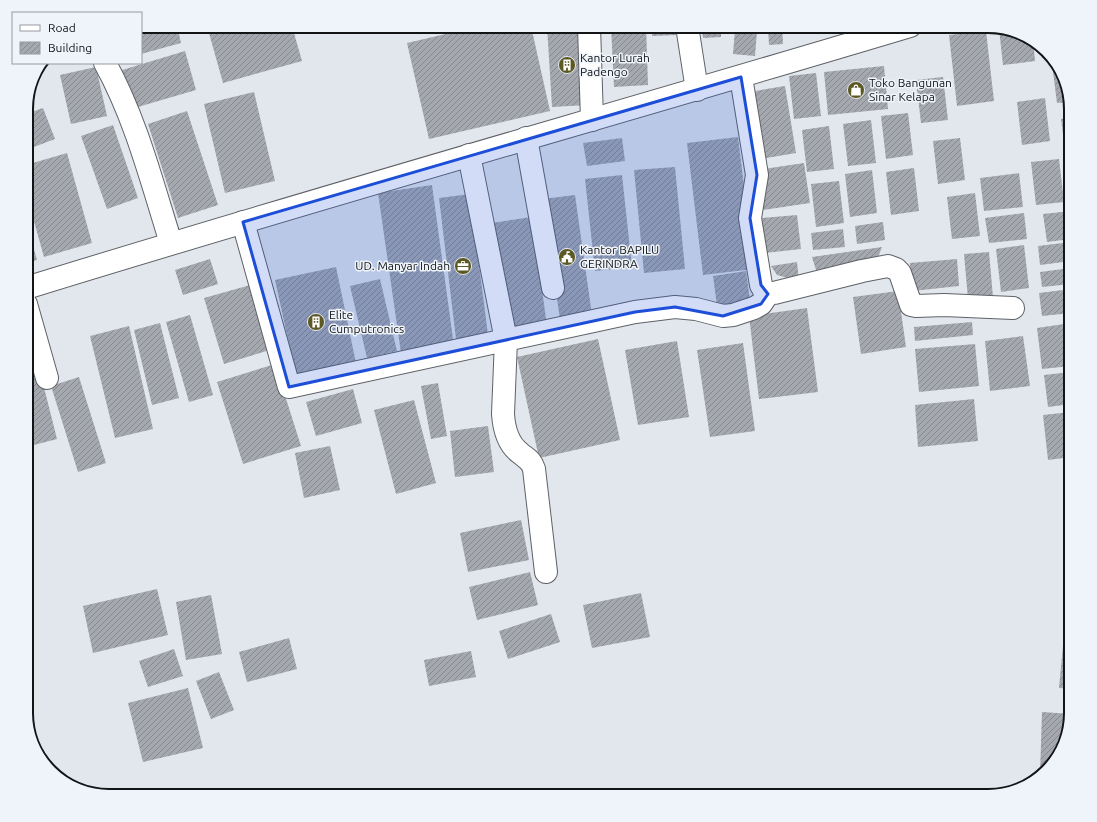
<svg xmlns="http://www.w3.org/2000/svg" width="1097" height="822" viewBox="0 0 1097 822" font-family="Ubuntu,sans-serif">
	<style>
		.building { fill: url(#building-hatch) }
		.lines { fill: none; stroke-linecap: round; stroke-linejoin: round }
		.minor-casing { stroke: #5e6267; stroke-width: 24 }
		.secondary-casing { stroke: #5e6267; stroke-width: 24 }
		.minor { stroke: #fff; stroke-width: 22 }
		.secondary { stroke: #fff; stroke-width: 22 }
		.marked { fill: #1d4ed8; fill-opacity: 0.2; stroke: #1d4ed8; stroke-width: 3; stroke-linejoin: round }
		.labels { text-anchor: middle; stroke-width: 3; stroke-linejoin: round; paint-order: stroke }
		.poi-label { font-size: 12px; fill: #121416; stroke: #eff4fa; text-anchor: start }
		.rim { fill: none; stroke: #121416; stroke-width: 2 }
	</style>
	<defs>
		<pattern id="building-hatch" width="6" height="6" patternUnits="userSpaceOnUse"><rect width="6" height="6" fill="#a5a9af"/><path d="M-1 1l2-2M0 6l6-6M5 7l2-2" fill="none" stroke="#85888d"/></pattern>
	</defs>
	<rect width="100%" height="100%" fill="#e2e7ed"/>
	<path class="building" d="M157,26H177L181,43L141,54V31Z
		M207,26H292L302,61L223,83Z
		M480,26H531L550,111L429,139L407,43Z
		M547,26H582L587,105L552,107Z
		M611,26H646L648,85L614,87Z
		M652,26H676L677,35L652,36Z
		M702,26H721V37L703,38Z
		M768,26H782L783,44L769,45Z
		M735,29L757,31L755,56L733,54Z
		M999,29L1033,41L1035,61L1003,65Z
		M986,31L994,101L957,106L949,35Z
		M1041,45V46L1051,57L1042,58Z
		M185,51L196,90L131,109L119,71Z
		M884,66L888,109L828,115L824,72Z
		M96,67L107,116L71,124L60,75Z
		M1061,71L1069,102L1057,103L1053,72Z
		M816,73L821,116L794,119L789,76Z
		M943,77L948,120L921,123L916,80Z
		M785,86L796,153L760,159L749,92Z
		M254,92L275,181L225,193L204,104Z
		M1045,98L1050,141L1022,145L1017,102Z
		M43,108L55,139L26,150V114Z
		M187,111L218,205L178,218L148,124Z
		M908,113L913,155L886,159L881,116Z
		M1071,117V189H1070L1061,119Z
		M871,120L876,163L848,166L843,124Z
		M113,125L138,198L107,209L81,136Z
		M829,126L834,169L807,172L802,130Z
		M738,137L754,269L703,275L687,143Z
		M622,138L625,161L587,166L583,143Z
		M960,138L965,180L938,184L933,141Z
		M67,153L92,243L44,257L26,193V165Z
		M1059,159L1064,202L1036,205L1031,162Z
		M804,163L810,203L763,210L757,170Z
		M675,167L685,269L644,273L634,170Z
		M914,168L919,211L891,215L886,172Z
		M872,170L877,213L850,217L845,174Z
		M1019,173L1023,207L984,211L980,178Z
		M622,175L632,267L595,271L585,179Z
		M839,181L844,223L816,227L811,184Z
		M432,185L454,346L401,353L378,193Z
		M975,193L980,236L952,239L947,197Z
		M470,194L488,335L456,339L439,198Z
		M575,195L592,315L560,320L543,199Z
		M1071,211V239L1047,242L1043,214Z
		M1024,213L1027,239L989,243L985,218Z
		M797,215L801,249L765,253L762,218Z
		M532,217L547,326L507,332L492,223Z
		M883,222L885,240L857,244L855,226Z
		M27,224L37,260L26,263V225Z
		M843,229L845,247L813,250L811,233Z
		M1071,242V261L1040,265L1038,246Z
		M1024,245L1029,288L1001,292L996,249Z
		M882,247L877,260L816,270L812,257Z
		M989,252L993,297L968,299L964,254Z
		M210,259L218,284L183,295L175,270Z
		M957,259L959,286L913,291L910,263Z
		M797,262L799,281L777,275L771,266Z
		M336,267L356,363L296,376L275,280Z
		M1071,268V284L1042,287L1040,272Z
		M746,271L751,308L718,313L713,276Z
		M380,279L397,351L367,358L350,286Z
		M254,284L273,349L224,364L204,298Z
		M1071,289V313L1042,316L1039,293Z
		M898,291L906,347L861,354L853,297Z
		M807,308L818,392L759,399L749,316Z
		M190,315L213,395L189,402L166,322Z
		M972,322L973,335L915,341L914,327Z
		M160,323L179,398L152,405L134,330Z
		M1071,323V366L1042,369L1037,328Z
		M129,326L153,429L115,438L90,336Z
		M1023,336L1030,386L990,391L985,341Z
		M598,339L620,440L539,458L517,357Z
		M677,341L689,417L638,425L625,350Z
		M743,343L755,431L710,437L697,350Z
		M975,344L979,386L919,392L915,349Z
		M36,356L57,439L26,447V358Z
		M275,364L301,446L243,464L217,382Z
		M1071,372V404L1048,407L1044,375Z
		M79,377L106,463L78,472L51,386Z
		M438,383L447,436L431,439L421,386Z
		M353,389L362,423L316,436L306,402Z
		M974,399L978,441L918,447L915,405Z
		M414,400L436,483L396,494L374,410Z
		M1071,412V457L1048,460L1043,415Z
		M488,426L494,472L455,477L450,431Z
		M330,446L340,490L304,498L295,453Z
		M521,520L529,560L468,572L460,533Z
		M530,572L538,605L477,620L469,587Z
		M157,589L168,635L93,653L83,606Z
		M641,593L650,637L592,648L583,605Z
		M1068,593H1071V689L1059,688Z
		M211,595L222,654L186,660L176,602Z
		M551,614L560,642L508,659L499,631Z
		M289,638L297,669L247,682L239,652Z
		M174,649L183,676L148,687L139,661Z
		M471,651L476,677L429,686L424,660Z
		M219,672L234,710L211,719L196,681Z
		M188,688L203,748L143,762L128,703Z
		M1042,712L1071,714L1054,764L1040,775Z"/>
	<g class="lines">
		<g class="minor-casing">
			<path id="minor" d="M589,26L592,120
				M687,26L697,90
				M105,63C136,119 152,183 171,243
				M741,77L757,175L750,218L761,285L765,292L768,294L774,293L862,271L888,266L896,269L900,273L911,305L916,306L944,305L1013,308
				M526,138L553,288
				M469,155L506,340L503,414C504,429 508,444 520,453C527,459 531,460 534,469L546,572
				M243,222L289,387L635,312L675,307L696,309L723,316L733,315L754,308L761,304L768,294
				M26,304L47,378"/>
		</g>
		<g class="secondary-casing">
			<path id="secondary" d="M26,288C320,197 616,114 910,26"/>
		</g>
		<use href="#minor" class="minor"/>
		<use href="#secondary" class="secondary"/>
	</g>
	<path class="marked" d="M741,77L757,175L750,218L761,285L768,294L761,304L723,316L675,307L635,312L289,387L243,222Z"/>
	<defs>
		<g id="building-disc" transform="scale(0.9)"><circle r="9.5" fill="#5d5925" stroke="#eff4fa"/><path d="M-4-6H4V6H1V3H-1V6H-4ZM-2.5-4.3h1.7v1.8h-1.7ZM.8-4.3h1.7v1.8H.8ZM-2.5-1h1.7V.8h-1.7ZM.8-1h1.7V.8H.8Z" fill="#fff"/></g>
		<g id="shop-disc" transform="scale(0.9)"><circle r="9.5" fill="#5d5925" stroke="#eff4fa"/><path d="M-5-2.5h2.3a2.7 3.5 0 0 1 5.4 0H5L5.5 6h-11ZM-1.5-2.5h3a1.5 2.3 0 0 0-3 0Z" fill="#fff"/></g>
		<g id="civic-disc" transform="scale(0.9)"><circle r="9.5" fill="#5d5925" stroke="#eff4fa"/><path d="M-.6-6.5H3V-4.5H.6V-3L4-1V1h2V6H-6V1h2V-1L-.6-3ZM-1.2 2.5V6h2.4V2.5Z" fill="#fff"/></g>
		<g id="office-disc" transform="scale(0.9)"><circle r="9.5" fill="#5d5925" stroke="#eff4fa"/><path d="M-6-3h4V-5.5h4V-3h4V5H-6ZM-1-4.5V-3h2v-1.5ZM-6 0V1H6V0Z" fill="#fff"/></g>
	</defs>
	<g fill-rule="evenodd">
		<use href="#building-disc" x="567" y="65"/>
		<use href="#shop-disc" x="856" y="90"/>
		<use href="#civic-disc" x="567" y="257"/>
		<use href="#office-disc" x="463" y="266"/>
		<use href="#building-disc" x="316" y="322"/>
	</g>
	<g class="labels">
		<g class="poi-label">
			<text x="580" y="62">Kantor Lurah<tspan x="580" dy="14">Padengo</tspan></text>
			<text x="869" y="87">Toko Bangunan<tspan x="869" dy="14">Sinar Kelapa</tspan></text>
			<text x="580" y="254">Kantor BAPILU<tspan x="580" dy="14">GERINDRA</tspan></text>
			<text x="450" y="270" text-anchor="end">UD. Manyar Indah</text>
			<text x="329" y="319">Elite<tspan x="329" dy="14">Cumputronics</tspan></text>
		</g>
	</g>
	<path d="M0 0H1097V822H0ZM109 33H988A76 76 0 0 1 1064 109V713A76 76 0 0 1 988 789H109A76 76 0 0 1 33 713V109A76 76 0 0 1 109 33Z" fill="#eff4fa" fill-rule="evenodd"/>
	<path class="rim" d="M109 33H988A76 76 0 0 1 1064 109V713A76 76 0 0 1 988 789H109A76 76 0 0 1 33 713V109A76 76 0 0 1 109 33Z"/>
	<rect x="12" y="12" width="130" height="52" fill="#eff4fa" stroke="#979a9f"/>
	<rect x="20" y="25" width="20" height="6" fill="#ffffff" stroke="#979a9f"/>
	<text x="48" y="32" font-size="12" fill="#121416">Road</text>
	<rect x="20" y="42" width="20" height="12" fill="url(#building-hatch)" stroke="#979a9f"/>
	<text x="48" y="52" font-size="12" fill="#121416">Building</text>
</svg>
